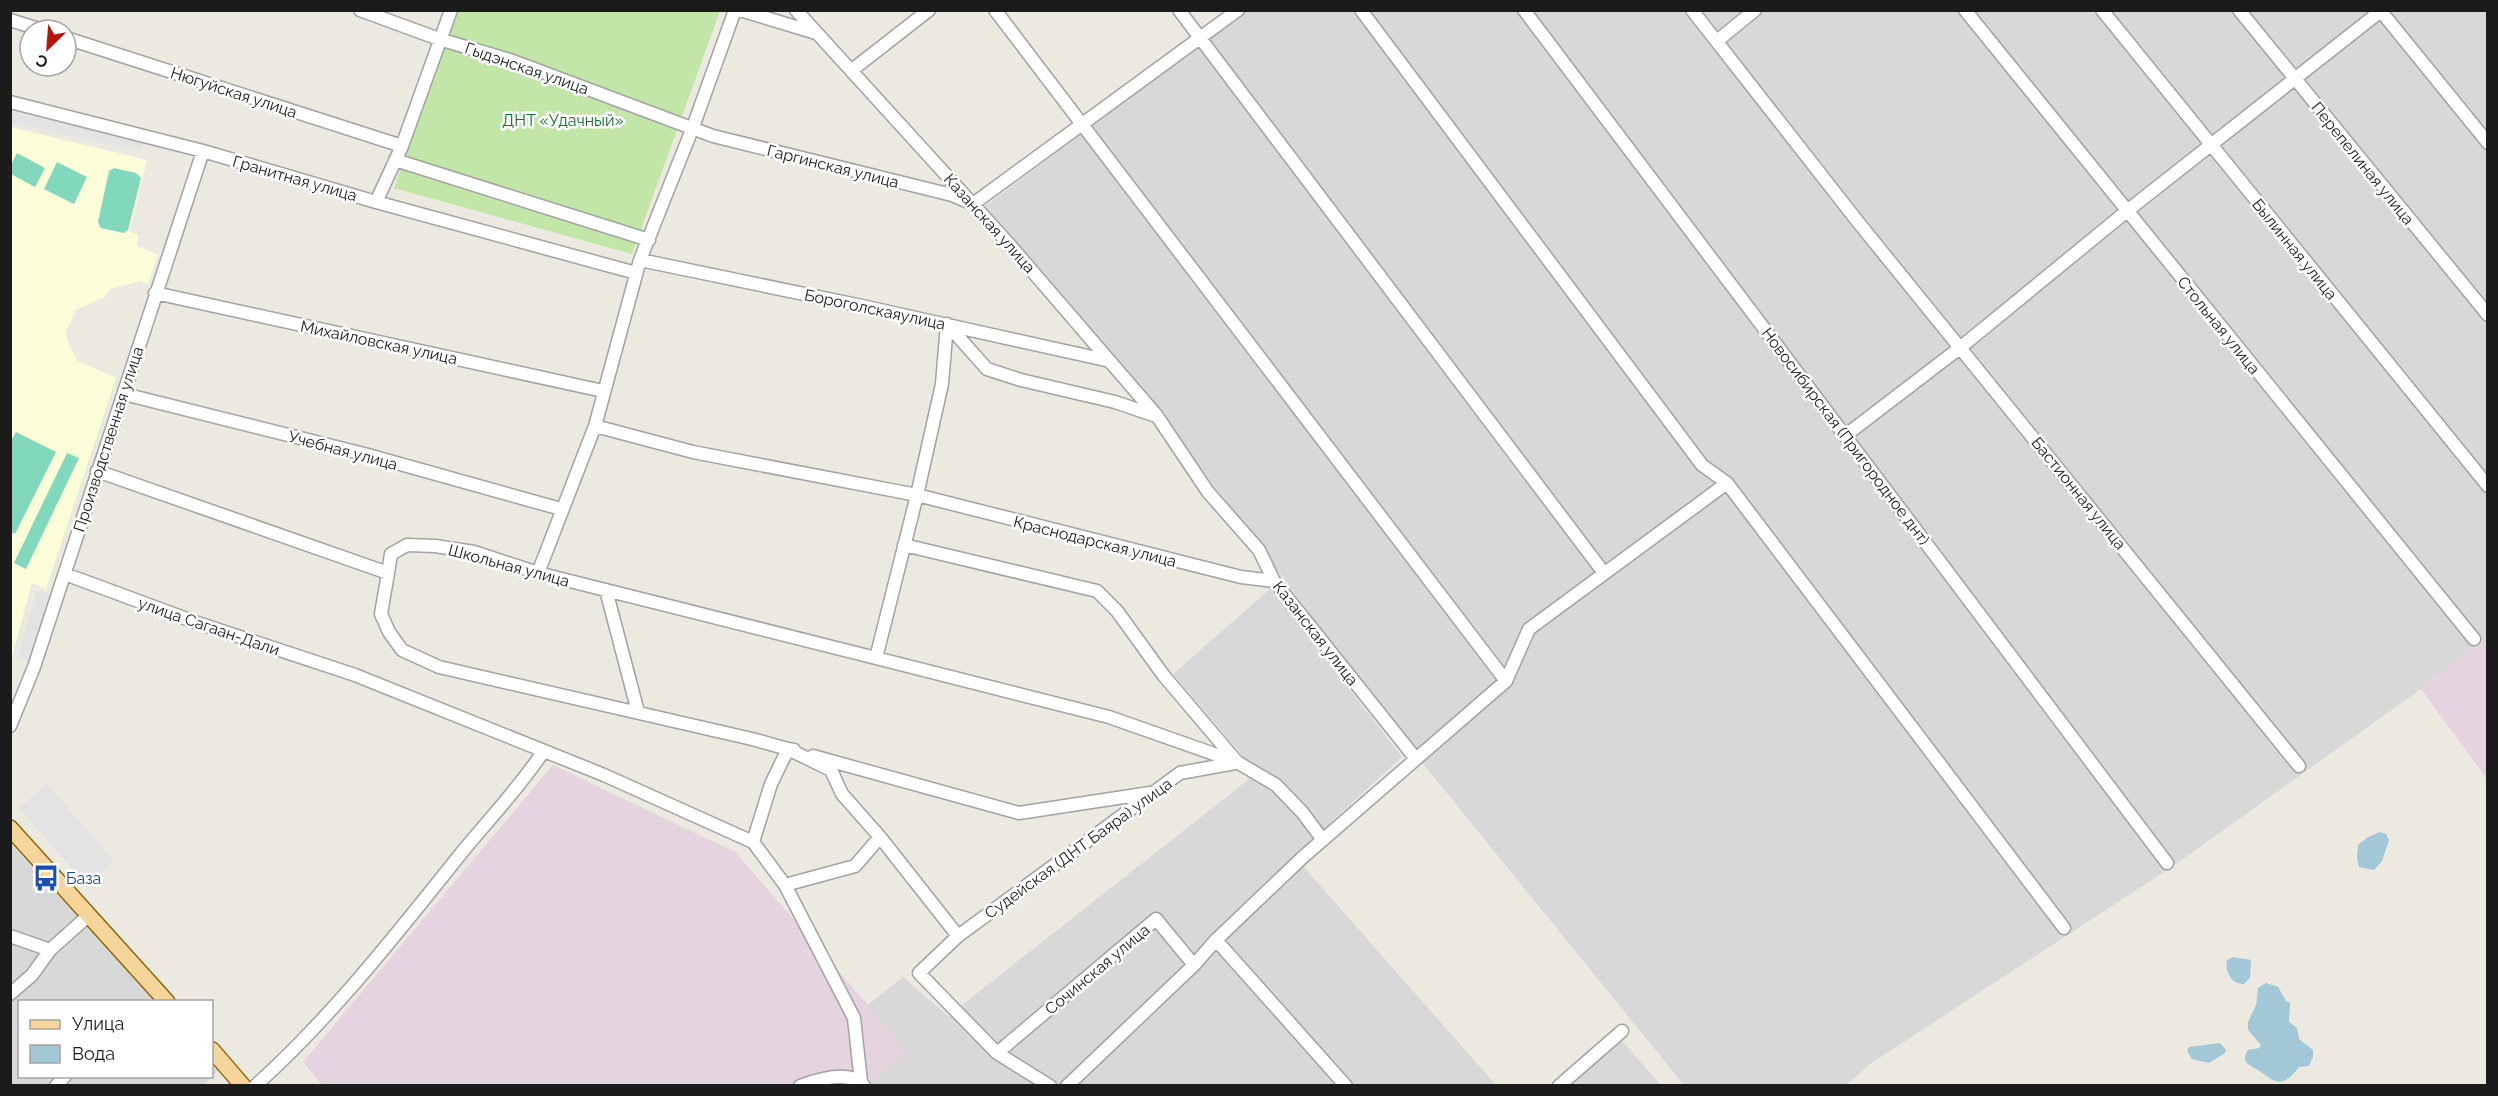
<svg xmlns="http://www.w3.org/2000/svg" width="2498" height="1096" viewBox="0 0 2498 1096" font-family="Raleway,sans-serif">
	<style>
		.residential { fill: #d9d8d8 }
		.industrial { fill: #e5d3e0 }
		.education { fill: #fbfdd8 }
		.grass { fill: #c2e5a8 }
		.pitch { fill: #81d8bc }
		.parking { fill: #e3e3e3 }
		.water { fill: #a2c8d8 }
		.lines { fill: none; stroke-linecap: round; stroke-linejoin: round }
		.minor-casing { stroke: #a2a2a2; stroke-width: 15 }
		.major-casing { stroke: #8a6708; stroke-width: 18 }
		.minor { stroke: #fff; stroke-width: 12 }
		.major { stroke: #f6d59b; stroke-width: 15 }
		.labels { text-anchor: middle; stroke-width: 5; stroke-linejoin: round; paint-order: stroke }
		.street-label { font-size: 16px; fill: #1b1b1b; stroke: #fff }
		.park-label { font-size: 16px; fill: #10711f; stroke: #fff }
		.transit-label { font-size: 16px; fill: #164399; stroke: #fff; text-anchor: start }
	</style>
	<rect width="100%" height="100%" fill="#ece9e0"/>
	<path class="residential" d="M1243,11H2487V637L2421,689L2173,866L1870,1064L1846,1085H1684L1416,755L1181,442L1108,349L984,207Z
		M1271,588L1402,757L1294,856L1496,1085H870L869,1083L904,1052L868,1005L903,977L948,1016L1257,773L1173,674Z
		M10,843L155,1001L20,1002V1076H212V1063L218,1071L204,1085H11Z
		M1621,1040L1661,1085H1572Z"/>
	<path class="industrial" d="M2487,637V779L2421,689Z
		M553,765L735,852L868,1005L904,1052L866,1086H323L303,1062Z"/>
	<path class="education" d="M11,127L147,160L130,231L138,235L137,246L158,255L148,284L140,281L110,289L105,297L76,310L66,331L68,343L78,361L116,378L46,589L32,583L11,660Z"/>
	<path class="grass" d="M458,11H720L632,254L394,188Z"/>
	<path class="pitch" d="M17,153L45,168L35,187L11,174V165Z
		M57,162L87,177L74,204L44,189Z
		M114,168L136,173L141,178L128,230L124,233L101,228L98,222L109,171Z
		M16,432L56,452L15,534L10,531V443Z
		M67,453L79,458L26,569L14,563Z"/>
	<path class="parking" d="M11,112L142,140L140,151L11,123Z
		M37,590L50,594L31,660L18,657Z
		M47,784L114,861L86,885L19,808Z"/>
	<path class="water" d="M2380,832L2386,834L2389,840L2382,861L2374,870L2359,867L2357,858L2358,845L2368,837Z
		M2233,957L2251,960L2250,978L2244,984C2232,985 2224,971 2227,960Z
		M2266,983L2278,987L2286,1001L2290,1003L2289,1022L2297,1028L2299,1039L2313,1050V1057L2309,1066L2299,1067C2288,1082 2279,1087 2264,1074C2255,1066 2238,1065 2248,1050L2259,1048L2261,1045L2248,1030V1022L2256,1005L2258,988Z
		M2220,1043L2226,1050L2225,1053L2209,1063L2192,1059L2187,1051L2189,1047Z"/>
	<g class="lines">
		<g class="minor-casing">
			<path id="minor" d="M360,10L439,39L513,61L713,136L952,195L973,204L1238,10
				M740,10L816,33
				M796,10L1008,243L1157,416L1208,492L1259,550L1274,581L1416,759
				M995,10L1506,681
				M1179,10L1604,573
				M1361,10L1702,465L1727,483L2064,928
				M1524,10L2167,863
				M1692,10L1858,222L2299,766
				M1965,10L2474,639
				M2102,10L2488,486
				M2239,10L2488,315
				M2380,10L2488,143
				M10,20L42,30
				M66,38L402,146
				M1717,41L1755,10
				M852,70L929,10
				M10,102L203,151L376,202L402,146L451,10
				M395,160L649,240
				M376,202L636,273
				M640,260L862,306L1110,361
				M155,293L603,391
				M947,324L942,384L917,495L876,658L1109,717L1237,762
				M947,324L987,369L1021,380L1115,402L1156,416
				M124,394L368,455L561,509
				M595,426L693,452L917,495L1241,577L1274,581
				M1846,435L1961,347L2127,211L2382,10
				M97,471L388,573L391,554L407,545L435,546L474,552L538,573L876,658
				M904,545L1097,591L1117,611L1164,676L1237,762L1276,785L1302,812L1323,840
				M388,573L381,614L389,632L402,650L439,667L752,739L788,749L831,770L842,794L880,837L958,936
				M538,573L595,426L640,260L693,127L735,10
				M65,574L195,622L355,675L604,775L753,842L785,885L854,1018L861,1082
				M606,590L638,712
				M10,726L34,667L203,151
				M813,756L1019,813L1150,793
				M753,842L771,784L788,749L794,750
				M785,885L855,866L880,837
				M10,936L50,950
				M1216,940L1346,1086
				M1194,965L1216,940L1303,857L1506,681L1529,629L1727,483
				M10,994L32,975L50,950L88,916
				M997,1053L1156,919L1194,965L1067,1086
				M56,1086L65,1076
				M255,1086C333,1016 398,932 463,851C490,818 519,788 543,752
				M800,1086C816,1080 851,1069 864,1086
				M1050,1086L997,1053L919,973L958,936L1180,773L1235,763
				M1559,1086L1622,1031"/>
		</g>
		<g class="major-casing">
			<path id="major" d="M10,828L167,1002
				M212,1050L243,1086"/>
		</g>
		<use href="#minor" class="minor"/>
		<use href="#major" class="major"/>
	</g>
	<defs>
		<g id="bus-bare" transform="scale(2.07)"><path d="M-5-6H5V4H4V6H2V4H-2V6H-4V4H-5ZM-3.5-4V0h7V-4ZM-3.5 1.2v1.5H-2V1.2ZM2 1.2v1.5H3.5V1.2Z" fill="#1a4fb4" stroke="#fff" stroke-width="2.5" paint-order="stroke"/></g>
	</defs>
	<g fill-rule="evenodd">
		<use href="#bus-bare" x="46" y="878"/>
	</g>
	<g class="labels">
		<g class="street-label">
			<text transform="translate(527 68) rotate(19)" y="6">Гыдэнская улица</text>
			<text transform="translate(234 92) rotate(18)" y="6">Нюгуйская улица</text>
			<text transform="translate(2363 163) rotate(51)" y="6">Перепелиная улица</text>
			<text transform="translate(833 166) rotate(14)" y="6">Гаргинская улица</text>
			<text transform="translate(295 178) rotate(16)" y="6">Гранитная улица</text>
			<text transform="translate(990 223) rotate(48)" y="6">Казанская улица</text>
			<text transform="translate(2295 249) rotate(51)" y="6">Былинная улица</text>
			<text transform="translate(875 309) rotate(12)" y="6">Бороголскаяулица</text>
			<text transform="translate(2219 325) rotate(51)" y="6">Стольная улица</text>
			<text transform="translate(379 342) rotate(12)" y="6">Михайловская улица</text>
			<text transform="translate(1846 436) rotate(53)" y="6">Новосибирская (Пригородное днт)</text>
			<text transform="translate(108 439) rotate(-72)" y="6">Производственная улица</text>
			<text transform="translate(343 450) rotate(15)" y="6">Учебная улица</text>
			<text transform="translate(2079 493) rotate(51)" y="6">Бастионная улица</text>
			<text transform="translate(1095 541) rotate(14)" y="6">Краснодарская улица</text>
			<text transform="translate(509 565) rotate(15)" y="6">Школьная улица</text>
			<text transform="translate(209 626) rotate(19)" y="6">улица Сагаан-Дали</text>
			<text transform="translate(1316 633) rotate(52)" y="6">Казанская улица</text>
			<text transform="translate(1078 848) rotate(-36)" y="6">Судейская (ДНТ Баяра) улица</text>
			<text transform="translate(1097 969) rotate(-40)" y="6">Сочинская улица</text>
		</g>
		<g class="park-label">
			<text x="563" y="126">ДНТ «Удачный»</text>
		</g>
		<g class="transit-label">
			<text x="66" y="884">База</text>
		</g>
	</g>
	<rect width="2498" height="1096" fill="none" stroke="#1b1b1b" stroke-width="24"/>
	<rect x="18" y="1000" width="195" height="78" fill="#ffffff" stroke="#a4a4a4" stroke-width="1.5"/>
	<rect x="30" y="1020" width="30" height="9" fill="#f6d59b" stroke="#a4a4a4" stroke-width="1.5"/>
	<text x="72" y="1030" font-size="18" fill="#1b1b1b">Улица</text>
	<rect x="30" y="1045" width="30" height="18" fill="#a2c8d8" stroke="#a4a4a4" stroke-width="1.5"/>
	<text x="72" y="1060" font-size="18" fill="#1b1b1b">Вода</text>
	<g transform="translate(48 48) rotate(205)"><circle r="28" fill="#ffffff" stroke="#a4a4a4" stroke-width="1.5"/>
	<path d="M0-4.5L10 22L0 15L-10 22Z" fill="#bb150a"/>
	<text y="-9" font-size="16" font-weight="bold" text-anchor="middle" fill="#1b1b1b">С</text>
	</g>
</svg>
